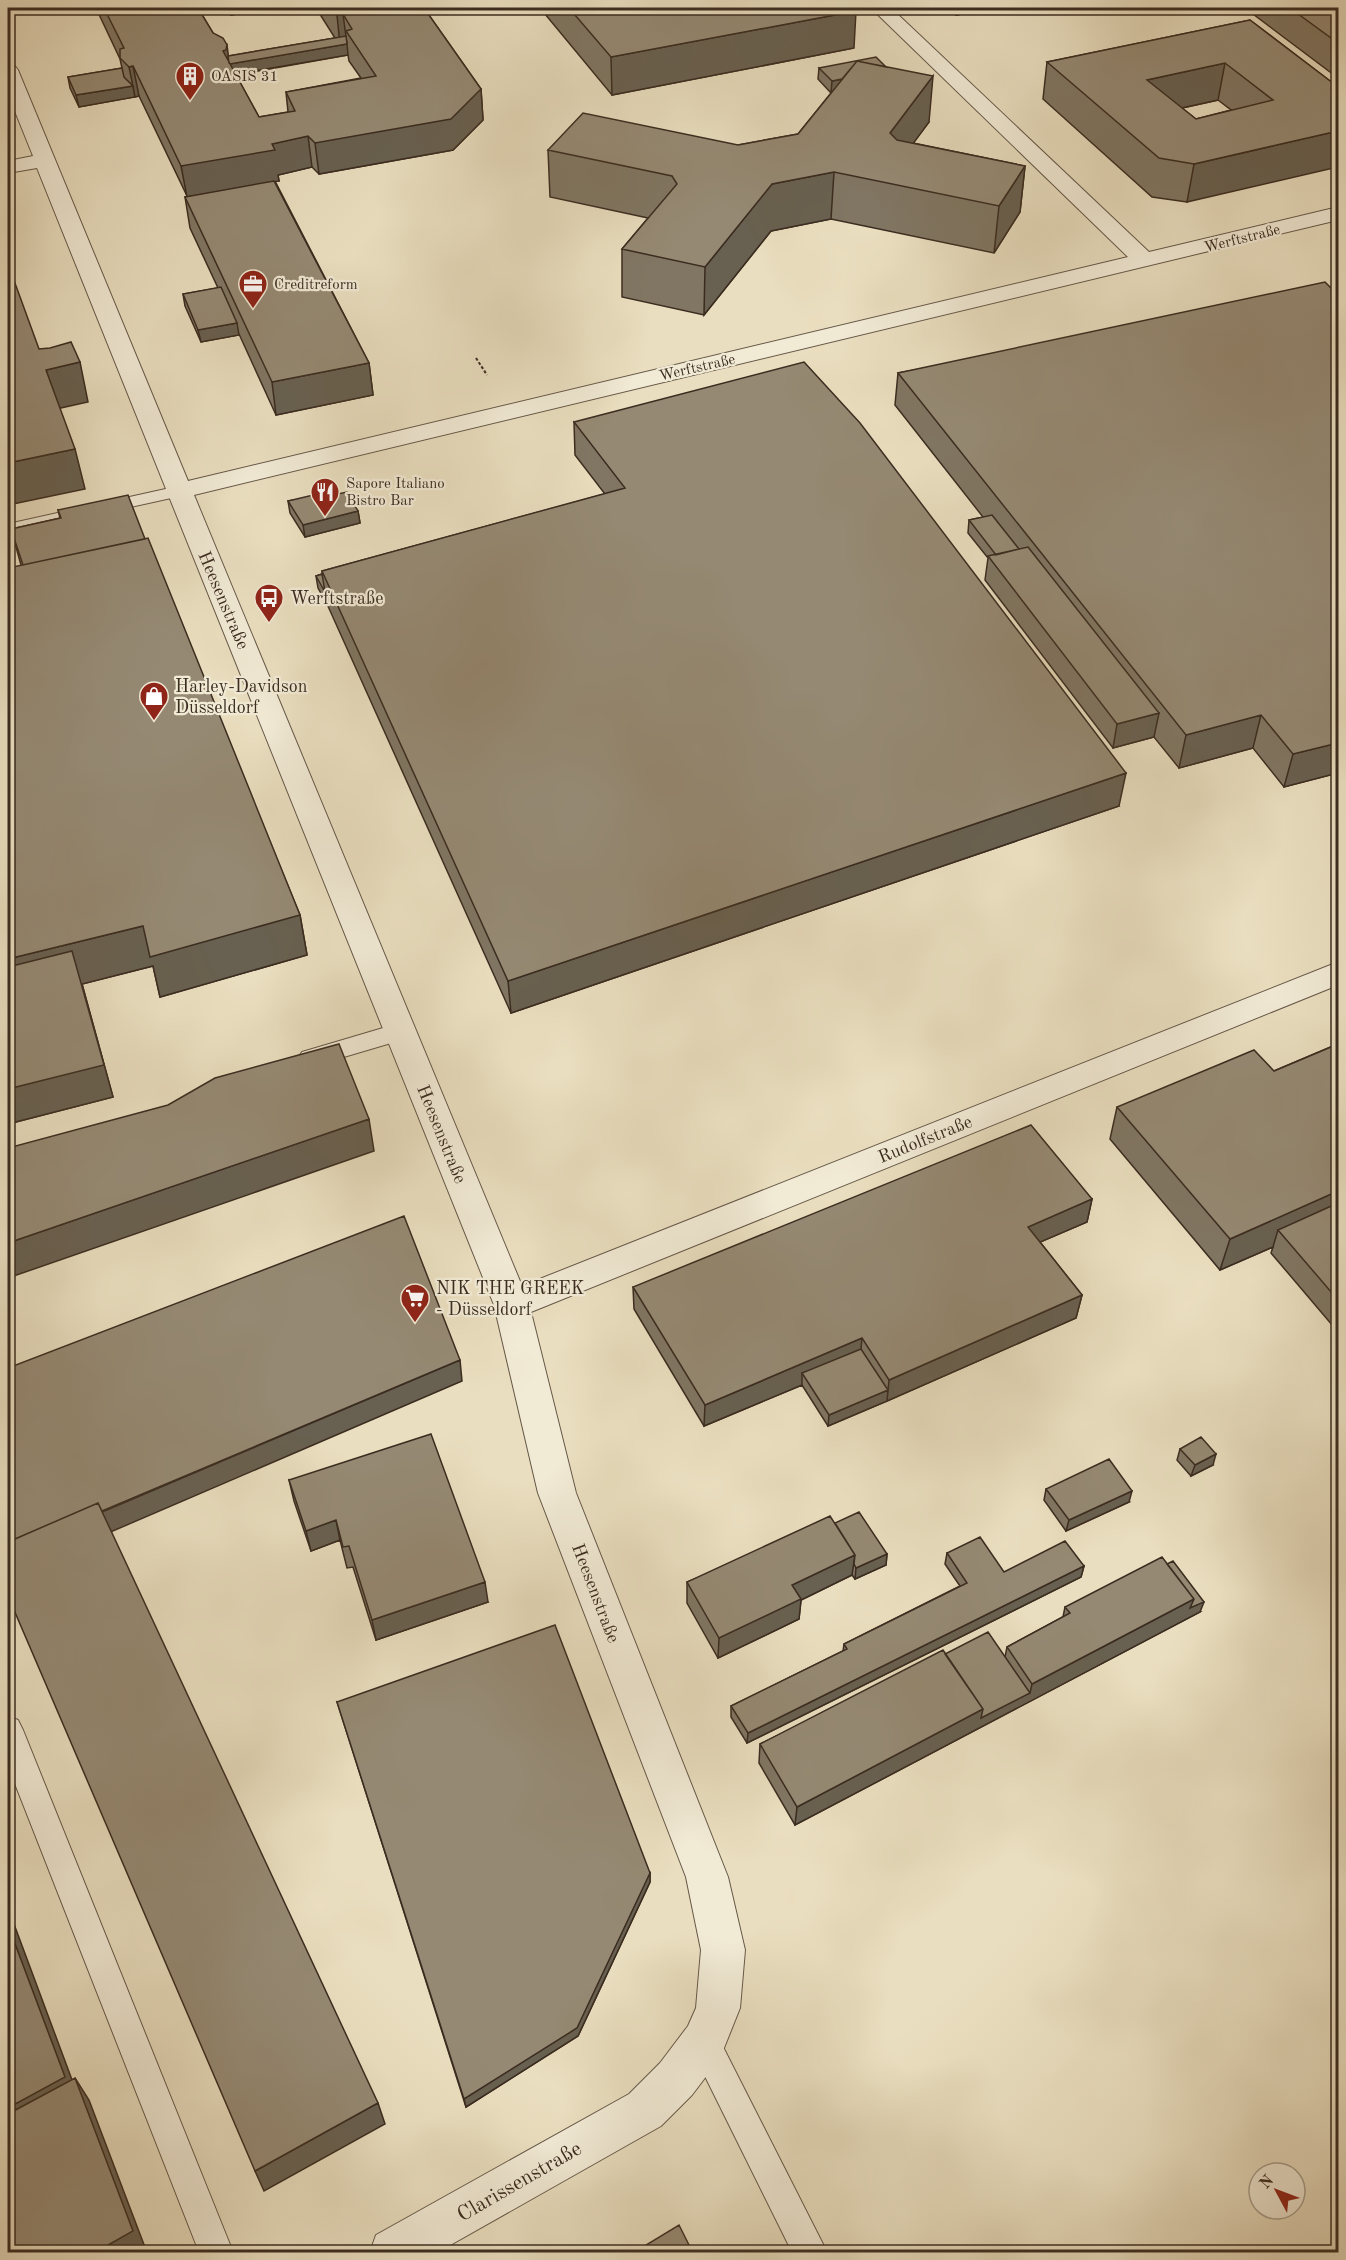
<svg xmlns="http://www.w3.org/2000/svg" width="1346" height="2260" viewBox="0 0 1346 2260" font-family="'Old Standard TT',serif">
	<style>
		.lines { fill: none; stroke-linecap: round; stroke-linejoin: round }
		.service-casing { stroke: #665848; stroke-width: 2 }
		.minor-casing { stroke: #665848; stroke-width: 2 }
		.path { stroke: #3b2c20; stroke-width: 2; stroke-dasharray: 3 2; stroke-linecap: butt }
		.service { fill: #f1ead5; fill-rule: evenodd }
		.minor { fill: #f1ead5; fill-rule: evenodd }
		.wall { fill: #807663; stroke: #3b2c20; stroke-width: 1.5; fill-rule: evenodd }
		.shaded-wall { fill: #686050; stroke: #3b2c20; stroke-width: 1.5 }
		.building { fill: #958973; stroke: #3b2c20; stroke-width: 1.5; fill-rule: evenodd }
		.labels { text-anchor: middle; stroke-width: 4.5; stroke-linejoin: round; paint-order: stroke }
		.far-poi-label { font-size: 15px; fill: #3b2c20; stroke: #f1ead5; text-anchor: start }
		.far-street-label { font-size: 15px; fill: #3b2c20; stroke: #f1ead5 }
		.poi-label { font-size: 18px; fill: #3b2c20; stroke: #f1ead5; text-anchor: start }
		.street-label { font-size: 18px; fill: #3b2c20; stroke: #f1ead5 }
		.near-street-label { font-size: 21px; fill: #3b2c20; stroke: #f1ead5 }
	</style>
	<rect width="100%" height="100%" fill="#e9debf"/>
	<filter id="stains"><feTurbulence type="fractalNoise" baseFrequency=".00333" numOctaves="4"/><feColorMatrix values="0 0 0 0 .2 0 0 0 0 .09 0 0 0 0 .02 0 0 0 .5 -.17"/></filter>
	<radialGradient id="worn" r=".72"><stop offset=".6" stop-color="#630" stop-opacity="0"/><stop offset="1" stop-color="#630" stop-opacity=".3"/></radialGradient>
	<g class="lines">
		<g class="service-casing">
			<path id="service" d="M179,486L185,487L188,491L185,495L8,534V524Z
				M400,1023L408,1026L412,1032L408,1038L310,1067L302,1064L298,1058L302,1052Z
				M8,1716L18,1720L23,1730L233,2252H199L8,1766Z
				M704,2026L715,2031L827,2252H792L688,2042L693,2031Z"/>
		</g>
		<g class="minor-casing">
			<path id="minor" d="M871,8H891L1149,252L1338,207V220L194,495L522,1286L1338,962V985L531,1312L576,1493L728,1877L745,1950L740,2008L720,2058L692,2095L661,2126L438,2252H370L376,2235L629,2094L660,2063L688,2026L696,2008L701,1950L686,1877L538,1493L494,1305L37,168L8,173V161L33,156L8,94V64L15,66L18,70L188,481L1128,257Z"/>
		</g>
		<path class="path" d="M476,358L487,375"/>
		<use href="#service" class="service"/>
		<use href="#minor" class="minor"/>
	</g>
	<path class="wall" d="M96,8H198L213,33L228,56L335,38L316,8H424L481,89L483,120L453,150L319,174L312,167L278,175L279,181H275L369,363L373,395L276,415L239,334V335L201,342L185,306L183,294L218,288L190,228L185,197L187,196L139,96L79,107L70,88L68,77L122,68L120,59ZM348,55L349,61L361,78L286,92L288,112L259,117L236,75Z
		M227,8H277L231,15Z
		M540,8H653L657,11L854,48L612,95Z
		M948,8H996L956,15Z
		M1245,8H1338V78Z
		M1250,20L1338,87L1187,202L1152,197L1043,99L1047,62ZM1218,100L1231,110L1196,119L1182,108Z
		M819,68L929,122L913,143L1025,166L1020,212L994,253L831,219L771,231L704,315L622,297V249L648,218L550,197L548,150L738,145L798,134L831,93L818,79Z
		M1338,295V773L1284,787L1253,748L1179,768L1154,737L1113,748L985,580L988,558L968,533L969,520L983,517L895,405L898,373Z
		M574,422L1119,806L511,1013L327,604L318,588L316,576L322,574V571L605,494L575,455Z
		M333,495L358,511L360,523L305,537L290,513L288,501Z
		M58,510L145,539L300,915L307,955L160,997L153,966L82,984L113,1097L8,1124L21,565L11,529L60,518Z
		M1338,1044V1323L1333,1326L1271,1253L1273,1247L1220,1270L1110,1139L1117,1107L1274,1071Z
		M1092,1199L1087,1222L1040,1242L1082,1295L1076,1318L887,1401L828,1426L802,1385L704,1426L634,1309L633,1287Z
		M1180,1449L1213,1465L1191,1476L1177,1460Z
		M289,1480L488,1602L376,1640L353,1567L347,1568L340,1540L311,1551L294,1501Z
		M1046,1489L1129,1502L1066,1531L1044,1500Z
		M835,1523L887,1554L886,1565L855,1579L852,1575L801,1600L799,1619L718,1658L687,1603V1582Z
		M947,1553L1004,1572L1084,1566L1081,1577L747,1743L731,1717V1706L843,1651L844,1644L960,1586L945,1564Z
		M1065,1607L1200,1612L795,1825L759,1763L760,1744L945,1654L1005,1657L1007,1647L1063,1617Z
		M337,1702L650,1873V1882L578,2036L466,2107Z"/>
	<path class="shaded-wall" d="M230,8H277L231,15Z
		M956,8H996L956,15Z
		M856,11L854,48L612,95L611,57Z
		M343,14L347,44L340,45L337,15Z
		M347,44L348,55L231,75L229,64Z
		M227,45L231,75L223,51Z
		M1225,63L1218,100L1141,117L1147,80Z
		M133,66L139,96L135,97L129,67Z
		M889,70L831,93L832,81Z
		M933,76L929,122L887,179L890,133Z
		M133,86L135,97L79,107L76,95Z
		M481,89L483,120L453,150L319,174L315,143Z
		M1338,131V167L1187,202L1194,164Z
		M308,136L312,167L278,175L279,181L187,197L181,166L272,144Z
		M1025,166L1020,212L994,253L999,206Z
		M834,172L831,219L771,231L704,315L705,267L772,184Z
		M237,323L239,335L201,342L198,330Z
		M80,362L88,402L56,409L46,370Z
		M369,363L373,395L276,415L272,382Z
		M75,449L85,489L8,505V463Z
		M358,511L360,523L305,537L303,525Z
		M1159,713L1154,737L1113,748L1117,724Z
		M1261,715L1253,748L1179,768L1186,735Z
		M1338,743V773L1284,787L1293,754Z
		M1126,773L1119,806L511,1013L508,981Z
		M300,915L307,955L160,997L153,966L82,984L113,1097L8,1124V959L143,926Z
		M369,1119L374,1151L8,1278V1243Z
		M1338,1191V1218L1278,1230L1273,1247L1220,1270L1230,1239Z
		M1092,1199L1087,1222L1024,1249L1028,1227Z
		M1082,1295L1076,1318L887,1401L889,1380Z
		M1338,1312V1323L1333,1326Z
		M862,1338L860,1360L802,1373V1385L704,1426L705,1405Z
		M460,1360L462,1381L8,1576V1552Z
		M888,1390L887,1401L828,1426L829,1415Z
		M1216,1454L1213,1465L1191,1476L1195,1465Z
		M1132,1491L1129,1502L1066,1531L1069,1520Z
		M336,1520L340,1540L311,1551L306,1531Z
		M887,1554L886,1565L855,1579L856,1568Z
		M855,1555L852,1575L801,1600L799,1619L718,1658L719,1638L792,1585Z
		M1084,1566L1081,1577L747,1743L748,1733Z
		M485,1582L488,1602L376,1640L372,1620Z
		M1194,1599L1204,1602L1200,1612L795,1825L797,1807L983,1709L1030,1693L1032,1684Z
		M650,1873V1882L578,2036L466,2107L464,2099Z
		M8,1908L81,2104L8,2143Z
		M75,2078L89,2100L146,2250L141,2253H94Z
		M378,2103L385,2124L264,2191L255,2171Z"/>
	<path class="building" d="M104,8H198L213,33L223,38L227,45L226,50L223,51L259,117L295,111L286,92L376,76L346,31L352,29L343,14L337,15L332,8H424L481,89L451,119L315,143L308,136L272,144L275,150L181,166L133,66L129,67L120,58V49L124,48Z
		M569,8H653L657,11L676,8H852L856,11L611,57Z
		M1290,8H1338V43Z
		M1250,20L1338,87V131L1194,164L1159,158L1047,62ZM1225,63L1273,100L1196,119L1147,80Z
		M346,36L347,44L230,64L229,63L228,56Z
		M876,57L886,67L857,61L842,79L832,81L819,68Z
		M857,61L933,76L890,133L897,140L1025,166L999,206L834,172L772,184L705,267L622,249L677,184L672,176L548,150L583,113L738,145L798,134Z
		M122,68L124,77L133,86L76,95L68,77Z
		M274,181L369,363L272,382L185,197Z
		M8,264L39,349L50,348L71,342L80,362L46,370L75,449L8,463Z
		M1325,282L1338,295V743L1293,754L1261,715L1186,735L898,373Z
		M221,287L237,323L198,330L183,294Z
		M804,362L860,423L1126,773L508,981L322,571L625,488L574,422Z
		M330,491L333,495L347,492L358,511L303,525L288,501Z
		M128,495L145,539L23,565L11,529L61,518L58,510Z
		M992,515L1019,549L996,555L969,520Z
		M148,538L300,915L150,957L143,926L8,959V568Z
		M1028,547L1159,713L1117,724L988,556Z
		M322,574L325,592L316,576Z
		M72,951L104,1065L8,1089V967Z
		M339,1044L369,1119L8,1243V1148L168,1105L215,1078Z
		M1338,1044V1191L1230,1239L1117,1107L1254,1050L1274,1071Z
		M1031,1125L1092,1199L1028,1227L1082,1295L889,1380L862,1338L705,1405L633,1287Z
		M1338,1203V1300L1278,1230Z
		M404,1216L460,1360L102,1511L98,1503L8,1542V1368Z
		M861,1349L888,1390L829,1415L802,1373Z
		M431,1434L485,1582L372,1620L349,1546L343,1547L336,1520L306,1531L289,1480Z
		M1201,1437L1216,1454L1195,1465L1180,1449Z
		M1109,1459L1132,1491L1069,1520L1046,1489Z
		M98,1503L378,2103L255,2171L8,1596V1542Z
		M859,1512L887,1554L856,1568L854,1564L855,1555L835,1523Z
		M830,1516L855,1555L792,1585L801,1599L719,1638L687,1582Z
		M980,1537L1004,1572L1065,1541L1084,1566L748,1733L731,1706L847,1649L844,1644L967,1583L947,1553Z
		M1162,1557L1194,1599L1032,1684L1007,1647L1070,1613L1065,1607Z
		M1173,1561L1204,1602L1190,1608L1194,1599L1167,1564Z
		M555,1625L650,1873L577,2028L464,2099L337,1702Z
		M988,1632L1030,1693L981,1718L983,1709L945,1654Z
		M943,1650L983,1709L797,1807L760,1744Z
		M8,1925L65,2077L8,2108Z
		M75,2078L133,2231L94,2253H8V2114Z
		M679,2225L693,2253H633Z"/>
	<defs>
		<g id="building-pin" transform="scale(1.5)"><path d="M0 17L-7.5 6A9.5 9.5 0 1 1 7.5 6Z" fill="#8f2418" stroke="#f1ead5"/><path d="M-4-6H4V6H1V3H-1V6H-4ZM-2.5-4.3h1.7v1.8h-1.7ZM.8-4.3h1.7v1.8H.8ZM-2.5-1h1.7V.8h-1.7ZM.8-1h1.7V.8H.8Z" fill="#fff"/></g>
		<g id="office-pin" transform="scale(1.5)"><path d="M0 17L-7.5 6A9.5 9.5 0 1 1 7.5 6Z" fill="#8f2418" stroke="#f1ead5"/><path d="M-6-3h4V-5.5h4V-3h4V5H-6ZM-1-4.5V-3h2v-1.5ZM-6 0V1H6V0Z" fill="#fff"/></g>
		<g id="restaurant-pin" transform="scale(1.5)"><path d="M0 17L-7.5 6A9.5 9.5 0 1 1 7.5 6Z" fill="#8f2418" stroke="#f1ead5"/><path d="M-5-6h1v4h1v-4h1v4h1v-4h1v5L-1.5 .5V6h-2V.5L-5-1ZM5-6V6H3V1.5H1.5Q1.5-4 5-6Z" fill="#fff"/></g>
		<g id="bus-pin" transform="scale(1.5)"><path d="M0 17L-7.5 6A9.5 9.5 0 1 1 7.5 6Z" fill="#8f2418" stroke="#f1ead5"/><path d="M-5-6H5V4H4V6H2V4H-2V6H-4V4H-5ZM-3.5-4V0h7V-4ZM-3.5 1.2v1.5H-2V1.2ZM2 1.2v1.5H3.5V1.2Z" fill="#fff"/></g>
		<g id="shop-pin" transform="scale(1.5)"><path d="M0 17L-7.5 6A9.5 9.5 0 1 1 7.5 6Z" fill="#8f2418" stroke="#f1ead5"/><path d="M-5-2.5h2.3a2.7 3.5 0 0 1 5.4 0H5L5.5 6h-11ZM-1.5-2.5h3a1.5 2.3 0 0 0-3 0Z" fill="#fff"/></g>
		<g id="supermarket-pin" transform="scale(1.5)"><path d="M0 17L-7.5 6A9.5 9.5 0 1 1 7.5 6Z" fill="#8f2418" stroke="#f1ead5"/><path d="M-6-5.5h2.5l.6 2H6L4.5 2H-2.5L-4.4-4H-6ZM-1.5 3.2a1.3 1.3 0 1 0 .1 0ZM3 3.2a1.3 1.3 0 1 0 .1 0Z" fill="#fff"/></g>
	</defs>
	<g fill-rule="evenodd">
		<use href="#building-pin" x="190" y="76"/>
		<use href="#office-pin" x="253" y="284"/>
		<use href="#restaurant-pin" x="325" y="492"/>
		<use href="#bus-pin" x="269" y="598"/>
		<use href="#shop-pin" x="154" y="696"/>
		<use href="#supermarket-pin" x="415" y="1298"/>
	</g>
	<g class="labels">
		<g class="far-poi-label">
			<text x="211" y="81">OASIS 31</text>
			<text x="274" y="289">Creditreform</text>
			<text x="346" y="488">Sapore Italiano<tspan x="346" dy="17">Bistro Bar</tspan></text>
		</g>
		<g class="far-street-label">
			<text transform="translate(1242 238) rotate(-14)" y="5">Werftstraße</text>
			<text transform="translate(697 367) rotate(-13)" y="5">Werftstraße</text>
		</g>
		<g class="poi-label">
			<text x="290" y="604">Werftstraße</text>
			<text x="175" y="692">Harley-Davidson<tspan x="175" dy="21">Düsseldorf</tspan></text>
			<text x="436" y="1294">NIK THE GREEK<tspan x="436" dy="21">- Düsseldorf</tspan></text>
		</g>
		<g class="street-label">
			<text transform="translate(224 600) rotate(67)" y="6">Heesenstraße</text>
			<text transform="translate(442 1134) rotate(68)" y="6">Heesenstraße</text>
			<text transform="translate(925 1139) rotate(-22)" y="6">Rudolfstraße</text>
			<text transform="translate(596 1593) rotate(69)" y="6">Heesenstraße</text>
		</g>
		<g class="near-street-label">
			<text transform="translate(519 2181) rotate(-30)" y="7">Clarissenstraße</text>
		</g>
	</g>
	<rect width="1346" height="2260" fill="none" stroke="#e9debf" stroke-width="30"/>
	<rect x="9" y="9" width="1328" height="2242" fill="none" stroke="#3b2c20" stroke-width="3"/>
	<rect x="15" y="15" width="1316" height="2230" fill="none" stroke="#3b2c20" stroke-width="1.5"/>
	<g transform="translate(1277 2191) rotate(311)"><circle r="28" fill="#f1ead5" stroke="#a89e8d" stroke-width="1.5"/>
	<path d="M0-4.5L10 22L0 15L-10 22Z" fill="#8f2418"/>
	<text y="-9" font-size="16" font-weight="bold" text-anchor="middle" fill="#3b2c20">N</text>
	</g>
	<rect width="100%" height="100%" filter="url(#stains)"/>
	<rect width="100%" height="100%" fill="url(#worn)"/>
</svg>
